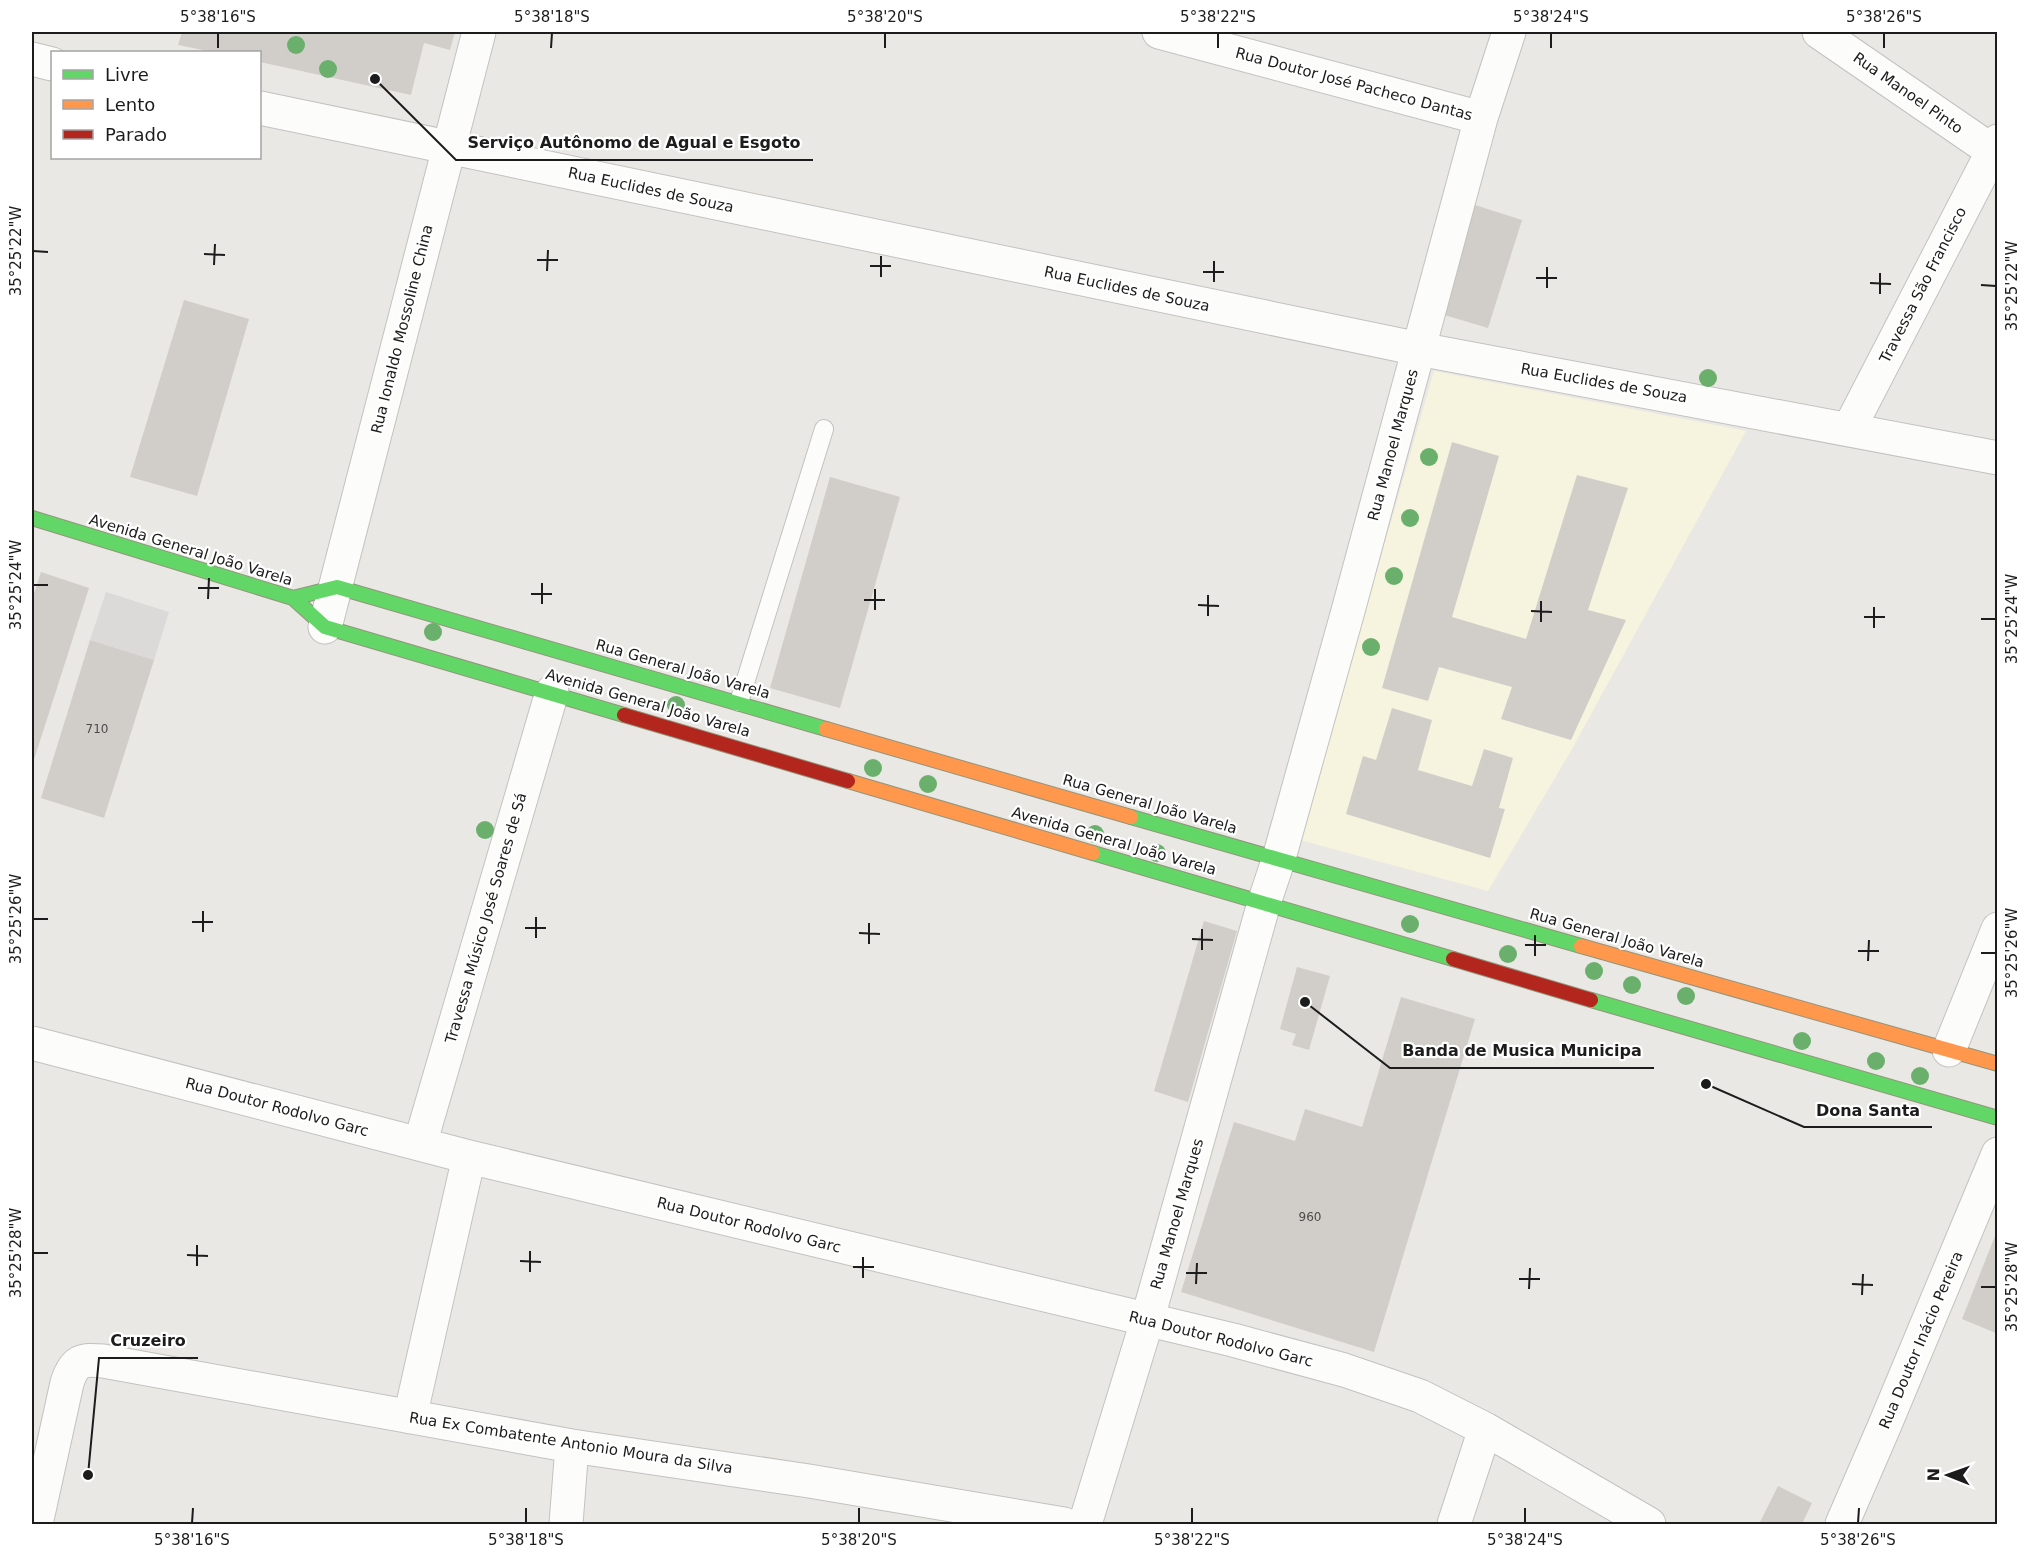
<svg xmlns="http://www.w3.org/2000/svg" width="2029" height="1556" viewBox="0 0 2029 1556" font-family="'DejaVu Sans',sans-serif">
	<style>
		.education { fill: #f6f4de }
		.parking { fill: #dbdad8 }
		.building { fill: #d1ceca }
		.lines { fill: none; stroke-linecap: round; stroke-linejoin: round }
		.lane-casing { stroke: #c3c2c0; stroke-width: 20 }
		.street-casing { stroke: #c3c2c0; stroke-width: 35 }
		.fast-casing { stroke: #93947c; stroke-width: 16 }
		.slow-casing { stroke: #93947c; stroke-width: 16 }
		.jam-casing { stroke: #93947c; stroke-width: 16 }
		.lane { stroke: #fcfcfb; stroke-width: 18 }
		.street { stroke: #fcfcfb; stroke-width: 33 }
		.fast { stroke: #63d668; stroke-width: 14 }
		.slow { stroke: #ff974d; stroke-width: 14 }
		.jam { stroke: #b3261e; stroke-width: 14 }
		.tree { fill: #6ab06c }
		.ticks { fill: none; stroke: #1c1c1c; stroke-width: 2 }
		.labels { text-anchor: middle; stroke-width: 4.5; stroke-linejoin: round; paint-order: stroke }
		.number-label { font-size: 12px; fill: #4a4a48 }
		.street-label { font-size: 15px; fill: #1c1c1c; stroke: #fff }
		.leader { fill: none; stroke: #1c1c1c; stroke-width: 2 }
		.callout-dot { fill: #1c1c1c; stroke: #fff; stroke-width: 2 }
		.callout-label { font-size: 16px; text-anchor: middle; font-weight: bold; fill: #1c1c1c; stroke: #fff; stroke-width: 4.5; stroke-linejoin: round; paint-order: stroke }
		.neatline { fill: none; stroke: #1c1c1c; stroke-width: 2 }
		.ticks-label { font-size: 15px; text-anchor: middle; fill: #1c1c1c }
	</style>
	<rect width="100%" height="100%" fill="#eae8e4"/>
	<path class="education" d="M1434,371L1746,431L1572,749L1488,891L1300,840Z"/>
	<path class="parking" d="M106,592L169,612L154,660L90,640Z"/>
	<path class="building" d="M182,32H455L450,50L424,43L411,95L260,62V52H213L178,45Z
		M1475,205L1522,220L1488,328L1441,314Z
		M184,300L249,319L197,496L130,477Z
		M1452,442L1499,456L1452,617L1526,639L1577,475L1628,488L1588,610L1626,620L1571,740L1501,719L1512,687L1439,667L1428,701L1382,688Z
		M830,477L900,497L840,708L770,688Z
		M41,572L89,588L32,766V600Z
		M90,640L154,660L104,818L41,798Z
		M1392,708L1432,720L1418,770L1472,786L1484,749L1513,758L1499,808L1505,809L1490,858L1346,814L1363,756L1376,760Z
		M1204,921L1237,931L1188,1102L1154,1091Z
		M1297,967L1330,976L1309,1050L1292,1045L1296,1034L1280,1029Z
		M1401,997L1475,1019L1374,1352L1181,1292L1234,1122L1295,1141L1305,1109L1362,1127Z
		M1997,1231H1998V1334L1962,1319Z
		M1778,1486L1812,1503L1802,1524H1759Z"/>
	<g class="lines">
		<g class="lane-casing">
			<path id="lane" d="M739,702L824,429"/>
		</g>
		<g class="street-casing">
			<path id="street" d="M1159,32L1481,118
				M1819,32L1998,155
				M32,59L52,64
				M260,108L1419,349L1998,458
				M1849,429L1998,141
				M325,627L479,32
				M32,1043L469,1157L1233,1340L1344,1370L1420,1396L1485,1429L1649,1524
				M1949,1050L1998,929
				M420,1144L552,692
				M410,1417L469,1157
				M36,1524L67,1383C74,1361 81,1359 103,1361L572,1446L809,1481L1064,1524
				M566,1524L572,1446
				M1085,1524L1147,1321L1264,903L1279,858L1348,611L1481,118L1509,32
				M1454,1524L1485,1429
				M1842,1524L1884,1427L1998,1154"/>
		</g>
		<g class="fast-casing">
			<path id="fast" d="M32,518L293,598L325,627L624,715
				M293,598L337,587L826,729
				M1131,817L1581,946
				M1093,853L1453,959
				M1591,1000L1998,1118"/>
		</g>
		<g class="slow-casing">
			<path id="slow" d="M826,729L1131,817
				M848,781L1093,853
				M1581,946L1998,1064"/>
		</g>
		<g class="jam-casing">
			<path id="jam" d="M624,715L848,781
				M1453,959L1591,1000"/>
		</g>
		<use href="#lane" class="lane"/>
		<use href="#street" class="street"/>
		<use href="#fast" class="fast"/>
		<use href="#slow" class="slow"/>
		<use href="#jam" class="jam"/>
	</g>
	<g class="tree">
		<circle cx="296" cy="45" r="9"/>
		<circle cx="328" cy="69" r="9"/>
		<circle cx="1708" cy="378" r="9"/>
		<circle cx="1429" cy="457" r="9"/>
		<circle cx="1410" cy="518" r="9"/>
		<circle cx="1394" cy="576" r="9"/>
		<circle cx="433" cy="632" r="9"/>
		<circle cx="1371" cy="647" r="9"/>
		<circle cx="676" cy="705" r="9"/>
		<circle cx="873" cy="768" r="9"/>
		<circle cx="928" cy="784" r="9"/>
		<circle cx="485" cy="830" r="9"/>
		<circle cx="1095" cy="834" r="9"/>
		<circle cx="1157" cy="853" r="9"/>
		<circle cx="1410" cy="924" r="9"/>
		<circle cx="1508" cy="954" r="9"/>
		<circle cx="1594" cy="971" r="9"/>
		<circle cx="1632" cy="985" r="9"/>
		<circle cx="1686" cy="996" r="9"/>
		<circle cx="1802" cy="1041" r="9"/>
		<circle cx="1876" cy="1061" r="9"/>
		<circle cx="1920" cy="1076" r="9"/>
	</g>
	<path class="ticks" d="M218,48V33M551,48L552,33M885,48V33M1218,48V33M1551,48V33M1884,48V33M33,251L48,252M204,254L225,255M537,260H558M214,265L215,244M870,266H891M547,271L548,250M1203,272H1224M881,277V256M1536,278H1557M1214,282V261M1870,283L1891,284M1981,285L1996,286M1547,288V267M1880,294V273M33,585H48M198,588H219M531,594H552M208,599L209,578M864,600H885M542,604V583M1198,605L1219,606M875,610V589M1531,611L1552,612M1208,616V595M1864,617H1885M1981,619H1996M1541,622V601M1874,628V607M33,919H48M192,922H213M525,928H546M203,932V911M859,933L880,934M536,938V917M1192,939L1213,940M869,944V923M1525,945H1546M1202,950V929M1858,951H1879M1981,953H1996M1535,956V935M1868,961L1869,940M33,1253H48M187,1255L208,1256M520,1261L541,1262M197,1266V1245M853,1267H874M530,1272V1251M1186,1273H1207M863,1278V1257M1519,1279H1540M1196,1284L1197,1263M1852,1284L1873,1285M1981,1287H1996M1529,1289L1530,1268M1862,1295L1863,1274M192,1523L193,1508M526,1523V1508M859,1523V1508M1192,1523V1508M1525,1523V1508M1858,1523L1859,1508"/>
	<g class="labels">
		<g class="number-label">
			<text x="97" y="733">710</text>
			<text x="1310" y="1221">960</text>
		</g>
		<g class="street-label">
			<text transform="translate(1354 84) rotate(15)" y="5">Rua Doutor José Pacheco Dantas</text>
			<text transform="translate(1908 93) rotate(35)" y="5">Rua Manoel Pinto</text>
			<text transform="translate(651 190) rotate(12)" y="5">Rua Euclides de Souza</text>
			<text transform="translate(1923 285) rotate(-63)" y="5">Travessa São Francisco</text>
			<text transform="translate(1127 289) rotate(12)" y="5">Rua Euclides de Souza</text>
			<text transform="translate(402 329) rotate(-76)" y="5">Rua Ionaldo Mossoline China</text>
			<text transform="translate(1604 383) rotate(10)" y="5">Rua Euclides de Souza</text>
			<text transform="translate(1393 445) rotate(-75)" y="5">Rua Manoel Marques</text>
			<text transform="translate(191 550) rotate(17)" y="5">Avenida General João Varela</text>
			<text transform="translate(683 669) rotate(16)" y="5">Rua General João Varela</text>
			<text transform="translate(648 703) rotate(16)" y="5">Avenida General João Varela</text>
			<text transform="translate(1150 804) rotate(16)" y="5">Rua General João Varela</text>
			<text transform="translate(1114 841) rotate(16)" y="5">Avenida General João Varela</text>
			<text transform="translate(486 918) rotate(-74)" y="5">Travessa Músico José Soares de Sá</text>
			<text transform="translate(1617 938) rotate(16)" y="5">Rua General João Varela</text>
			<text transform="translate(277 1107) rotate(15)" y="5">Rua Doutor Rodolvo Garc</text>
			<text transform="translate(1177 1214) rotate(-74)" y="5">Rua Manoel Marques</text>
			<text transform="translate(749 1225) rotate(14)" y="5">Rua Doutor Rodolvo Garc</text>
			<text transform="translate(1221 1339) rotate(14)" y="5">Rua Doutor Rodolvo Garc</text>
			<text transform="translate(1921 1340) rotate(-67)" y="5">Rua Doutor Inácio Pereira</text>
			<text transform="translate(571 1443) rotate(9)" y="5">Rua Ex Combatente Antonio Moura da Silva</text>
		</g>
	</g>
	<path class="leader" d="M375 79L456 160H813M1305 1002L1390 1068H1654M1706 1084L1804 1127H1932M88 1475L99 1358H198"/>
	<g class="callout-dot">
		<circle cx="375" cy="79" r="6"/>
		<circle cx="1305" cy="1002" r="6"/>
		<circle cx="1706" cy="1084" r="6"/>
		<circle cx="88" cy="1475" r="6"/>
	</g>
	<g class="callout-label">
		<text x="634" y="148">Serviço Autônomo de Agual e Esgoto</text>
		<text x="1522" y="1056">Banda de Musica Municipa</text>
		<text x="1868" y="1116">Dona Santa</text>
		<text x="148" y="1346">Cruzeiro</text>
	</g>
	<rect width="2029" height="1556" fill="none" stroke="#ffffff" stroke-width="66"/>
	<rect x="51" y="51" width="210" height="108" fill="#ffffff" stroke="#a4a4a4" stroke-width="1.5"/>
	<rect x="63" y="70" width="30" height="9" fill="#63d668" stroke="#a4a4a4" stroke-width="1.5"/>
	<text x="105" y="81" font-size="18" fill="#1c1c1c">Livre</text>
	<rect x="63" y="100" width="30" height="9" fill="#ff974d" stroke="#a4a4a4" stroke-width="1.5"/>
	<text x="105" y="111" font-size="18" fill="#1c1c1c">Lento</text>
	<rect x="63" y="130" width="30" height="9" fill="#b3261e" stroke="#a4a4a4" stroke-width="1.5"/>
	<text x="105" y="141" font-size="18" fill="#1c1c1c">Parado</text>
	<g transform="translate(1948 1475) rotate(271)" stroke="#ffffff" stroke-width="4.5" paint-order="stroke">
	<path d="M0-4.5L10 22L0 15L-10 22Z" fill="#1c1c1c"/>
	<text y="-9" font-size="16" font-weight="bold" text-anchor="middle" fill="#1c1c1c">N</text>
	</g>
	<rect x="33" y="33" width="1963" height="1490" class="neatline"/>
	<g class="ticks-label">
		<text x="218" y="22">5°38'16"S</text>
		<text x="552" y="22">5°38'18"S</text>
		<text x="885" y="22">5°38'20"S</text>
		<text x="1218" y="22">5°38'22"S</text>
		<text x="1551" y="22">5°38'24"S</text>
		<text x="1884" y="22">5°38'26"S</text>
		<text transform="translate(16 251) rotate(-90)" y="5">35°25'22"W</text>
		<text transform="translate(2012 286) rotate(-90)" y="5">35°25'22"W</text>
		<text transform="translate(16 585) rotate(-90)" y="5">35°25'24"W</text>
		<text transform="translate(2012 619) rotate(-90)" y="5">35°25'24"W</text>
		<text transform="translate(16 919) rotate(-90)" y="5">35°25'26"W</text>
		<text transform="translate(2012 953) rotate(-90)" y="5">35°25'26"W</text>
		<text transform="translate(16 1253) rotate(-90)" y="5">35°25'28"W</text>
		<text transform="translate(2012 1287) rotate(-90)" y="5">35°25'28"W</text>
		<text x="192" y="1545">5°38'16"S</text>
		<text x="526" y="1545">5°38'18"S</text>
		<text x="859" y="1545">5°38'20"S</text>
		<text x="1192" y="1545">5°38'22"S</text>
		<text x="1525" y="1545">5°38'24"S</text>
		<text x="1858" y="1545">5°38'26"S</text>
	</g>
</svg>
